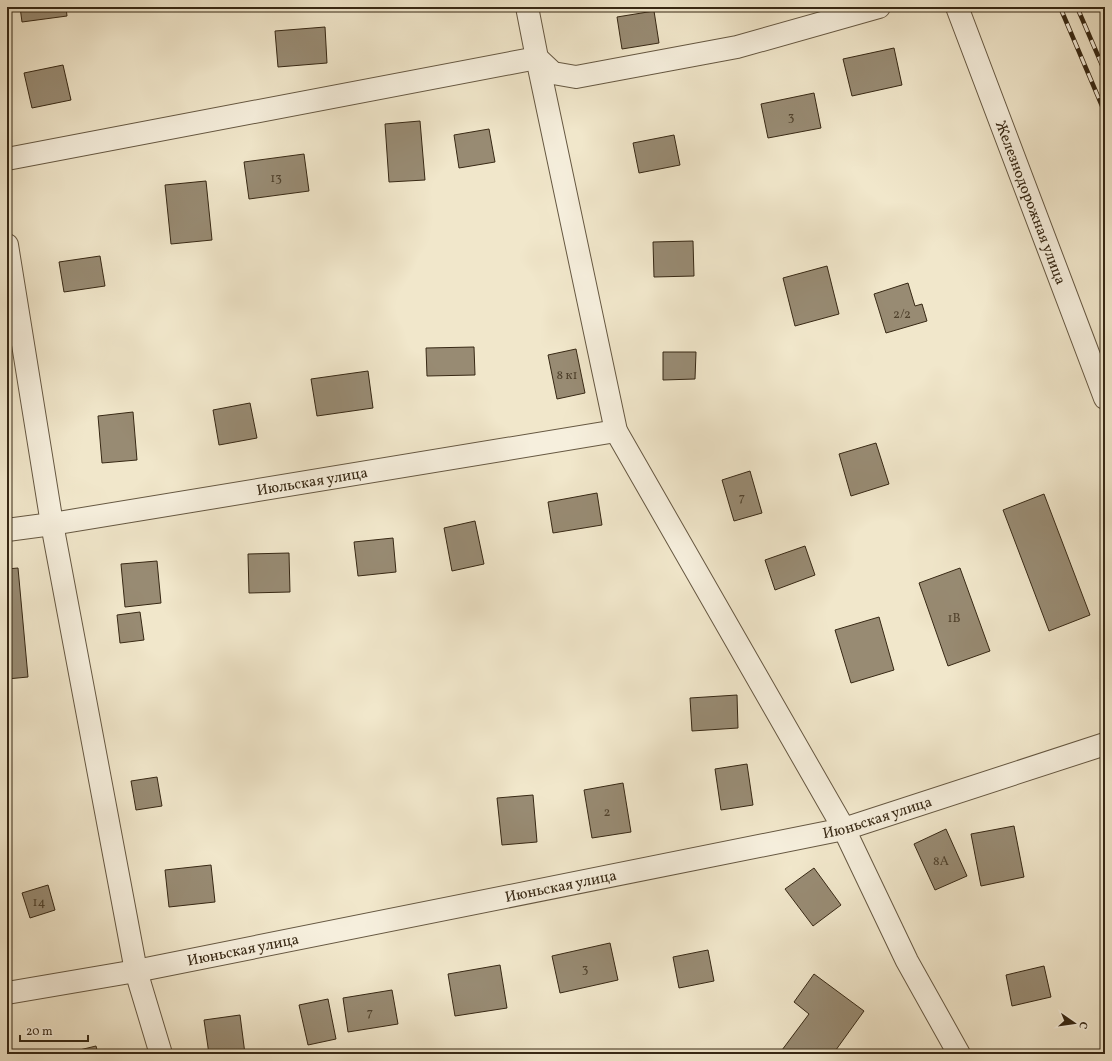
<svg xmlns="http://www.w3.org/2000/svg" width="1112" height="1061" viewBox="0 0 1112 1061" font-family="Vollkorn,serif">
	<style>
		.building { fill: #988b73; stroke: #372814 }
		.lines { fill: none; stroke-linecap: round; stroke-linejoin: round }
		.minor-casing { stroke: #665842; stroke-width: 24 }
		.minor { stroke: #f6efdd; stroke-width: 22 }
		.rail-casing { stroke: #372814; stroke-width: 4.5 }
		.rail { stroke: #f6efdd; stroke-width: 3; stroke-dasharray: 9; stroke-linecap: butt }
		.labels { text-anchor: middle; stroke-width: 3; stroke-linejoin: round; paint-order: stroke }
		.number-label { font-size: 13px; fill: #4f412c }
		.street-label { font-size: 15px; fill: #372814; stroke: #f6efdd }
	</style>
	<rect width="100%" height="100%" fill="#f1e7cb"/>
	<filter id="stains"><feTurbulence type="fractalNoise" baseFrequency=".005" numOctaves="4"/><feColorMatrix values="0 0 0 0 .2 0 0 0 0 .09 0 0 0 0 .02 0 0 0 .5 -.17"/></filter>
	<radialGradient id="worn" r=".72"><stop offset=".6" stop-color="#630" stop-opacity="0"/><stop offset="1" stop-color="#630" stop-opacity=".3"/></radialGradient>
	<path class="building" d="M20,7H66L67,16L22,22Z
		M654,11L659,43L622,49L617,17Z
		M325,27L327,63L278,67L275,31Z
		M894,48L902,85L852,96L843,59Z
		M63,65L71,100L32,108L24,73Z
		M814,93L821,128L768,138L761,104Z
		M420,121L425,180L389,182L385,124Z
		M489,129L495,162L459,168L454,135Z
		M674,135L680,165L639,173L633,143Z
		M304,154L309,191L249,199L244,162Z
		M206,181L212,240L171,244L165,185Z
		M693,241L694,276L654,277L653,242Z
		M100,256L105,286L64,292L59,262Z
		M827,266L839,314L795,326L783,278Z
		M908,283L915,306L922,304L927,321L886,333L874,294Z
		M474,347L475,375L427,376L426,348Z
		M576,349L585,393L557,399L548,355Z
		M663,352H696L695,379L663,380Z
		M368,371L373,408L317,416L311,379Z
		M250,403L257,438L219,445L213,410Z
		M133,412L137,460L102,463L98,416Z
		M876,443L889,484L851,496L839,454Z
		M750,471L762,513L734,521L722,480Z
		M597,493L602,525L553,533L548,502Z
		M1044,494L1090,615L1049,631L1003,510Z
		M475,521L484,564L452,571L444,528Z
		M393,538L396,572L358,576L354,542Z
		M805,546L815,575L775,590L765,560Z
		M289,553L290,592L249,593L248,554Z
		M157,561L161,603L125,607L121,564Z
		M18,568L28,677L7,679V569Z
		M960,568L990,651L948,666L919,583Z
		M140,612L144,640L120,643L117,615Z
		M879,617L894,670L851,683L835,630Z
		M737,695L738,728L692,731L690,698Z
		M747,764L753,805L721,810L715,769Z
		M157,777L162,806L136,810L131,781Z
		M623,783L631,832L592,838L584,790Z
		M533,795L537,842L502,845L497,798Z
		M1014,826L1024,877L981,886L971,834Z
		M946,829L967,876L935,890L914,844Z
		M211,865L215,902L169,907L165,870Z
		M814,868L841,905L813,926L785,889Z
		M48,885L55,910L30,918L22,893Z
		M610,943L618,980L560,993L552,956Z
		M708,950L714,981L679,988L673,957Z
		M500,965L507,1008L455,1016L448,974Z
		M1044,966L1051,997L1012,1006L1006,975Z
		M814,974L864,1011L833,1054H779L809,1014L794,1002Z
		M392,990L398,1024L348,1032L343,998Z
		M328,999L336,1039L308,1045L299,1005Z
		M240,1015L245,1054H209L204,1020Z
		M96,1046L98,1054H68L67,1053Z"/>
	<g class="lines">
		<g class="minor-casing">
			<g id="minor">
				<path d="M527,7L537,58L616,431L844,829L907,961L959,1054"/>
				<path id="s1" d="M957,7L1105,398"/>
				<path d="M7,159L537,58L553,73L576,77L737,47L879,7"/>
				<path d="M7,245L52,524L136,971L161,1054"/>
				<path id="s2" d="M7,530L52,524L616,431"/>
				<path id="s3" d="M7,993L136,971L844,829L1105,744"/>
			</g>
		</g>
		<use href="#minor" class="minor"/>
		<g class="rail-casing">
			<path id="rail" d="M1060,7L1105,113
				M1077,7L1105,72"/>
		</g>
		<use href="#rail" class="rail"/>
	</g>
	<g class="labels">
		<g class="number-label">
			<text x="791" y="121">3</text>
			<text x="276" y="182">13</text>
			<text x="902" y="318">2/2</text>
			<text x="567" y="379">8 к1</text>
			<text x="742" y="501">7</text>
			<text x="954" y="622">1В</text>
			<text x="607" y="816">2</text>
			<text x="941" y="865">8А</text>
			<text x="39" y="906">14</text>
			<text x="585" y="973">3</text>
			<text x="370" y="1016">7</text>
		</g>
		<g class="street-label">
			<text dy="5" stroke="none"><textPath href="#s1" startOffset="209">Железнодорожная улица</textPath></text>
			<text dy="5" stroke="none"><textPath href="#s2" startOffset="309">Июльская улица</textPath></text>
			<text dy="5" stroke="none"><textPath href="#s3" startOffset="888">Июньская улица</textPath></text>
			<text dy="5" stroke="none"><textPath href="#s3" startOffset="564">Июньская улица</textPath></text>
			<text dy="5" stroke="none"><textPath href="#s3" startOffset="240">Июньская улица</textPath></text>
		</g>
	</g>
	<rect width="1112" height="1061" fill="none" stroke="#f1e7cb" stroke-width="24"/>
	<rect x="8" y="8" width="1096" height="1045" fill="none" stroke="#372814" stroke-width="2"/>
	<rect x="12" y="12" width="1088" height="1037" fill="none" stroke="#372814"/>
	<g transform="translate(1074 1023) rotate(103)" stroke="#f6efdd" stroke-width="3" paint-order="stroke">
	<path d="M0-3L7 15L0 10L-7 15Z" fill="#372814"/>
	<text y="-6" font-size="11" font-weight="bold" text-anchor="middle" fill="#372814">С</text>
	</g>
	<path d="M20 1035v6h68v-6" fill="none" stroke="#372814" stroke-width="2"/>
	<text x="26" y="1035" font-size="12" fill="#372814" stroke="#f6efdd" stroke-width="3" paint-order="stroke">20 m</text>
	<rect width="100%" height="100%" filter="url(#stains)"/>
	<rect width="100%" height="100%" fill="url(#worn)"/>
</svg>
